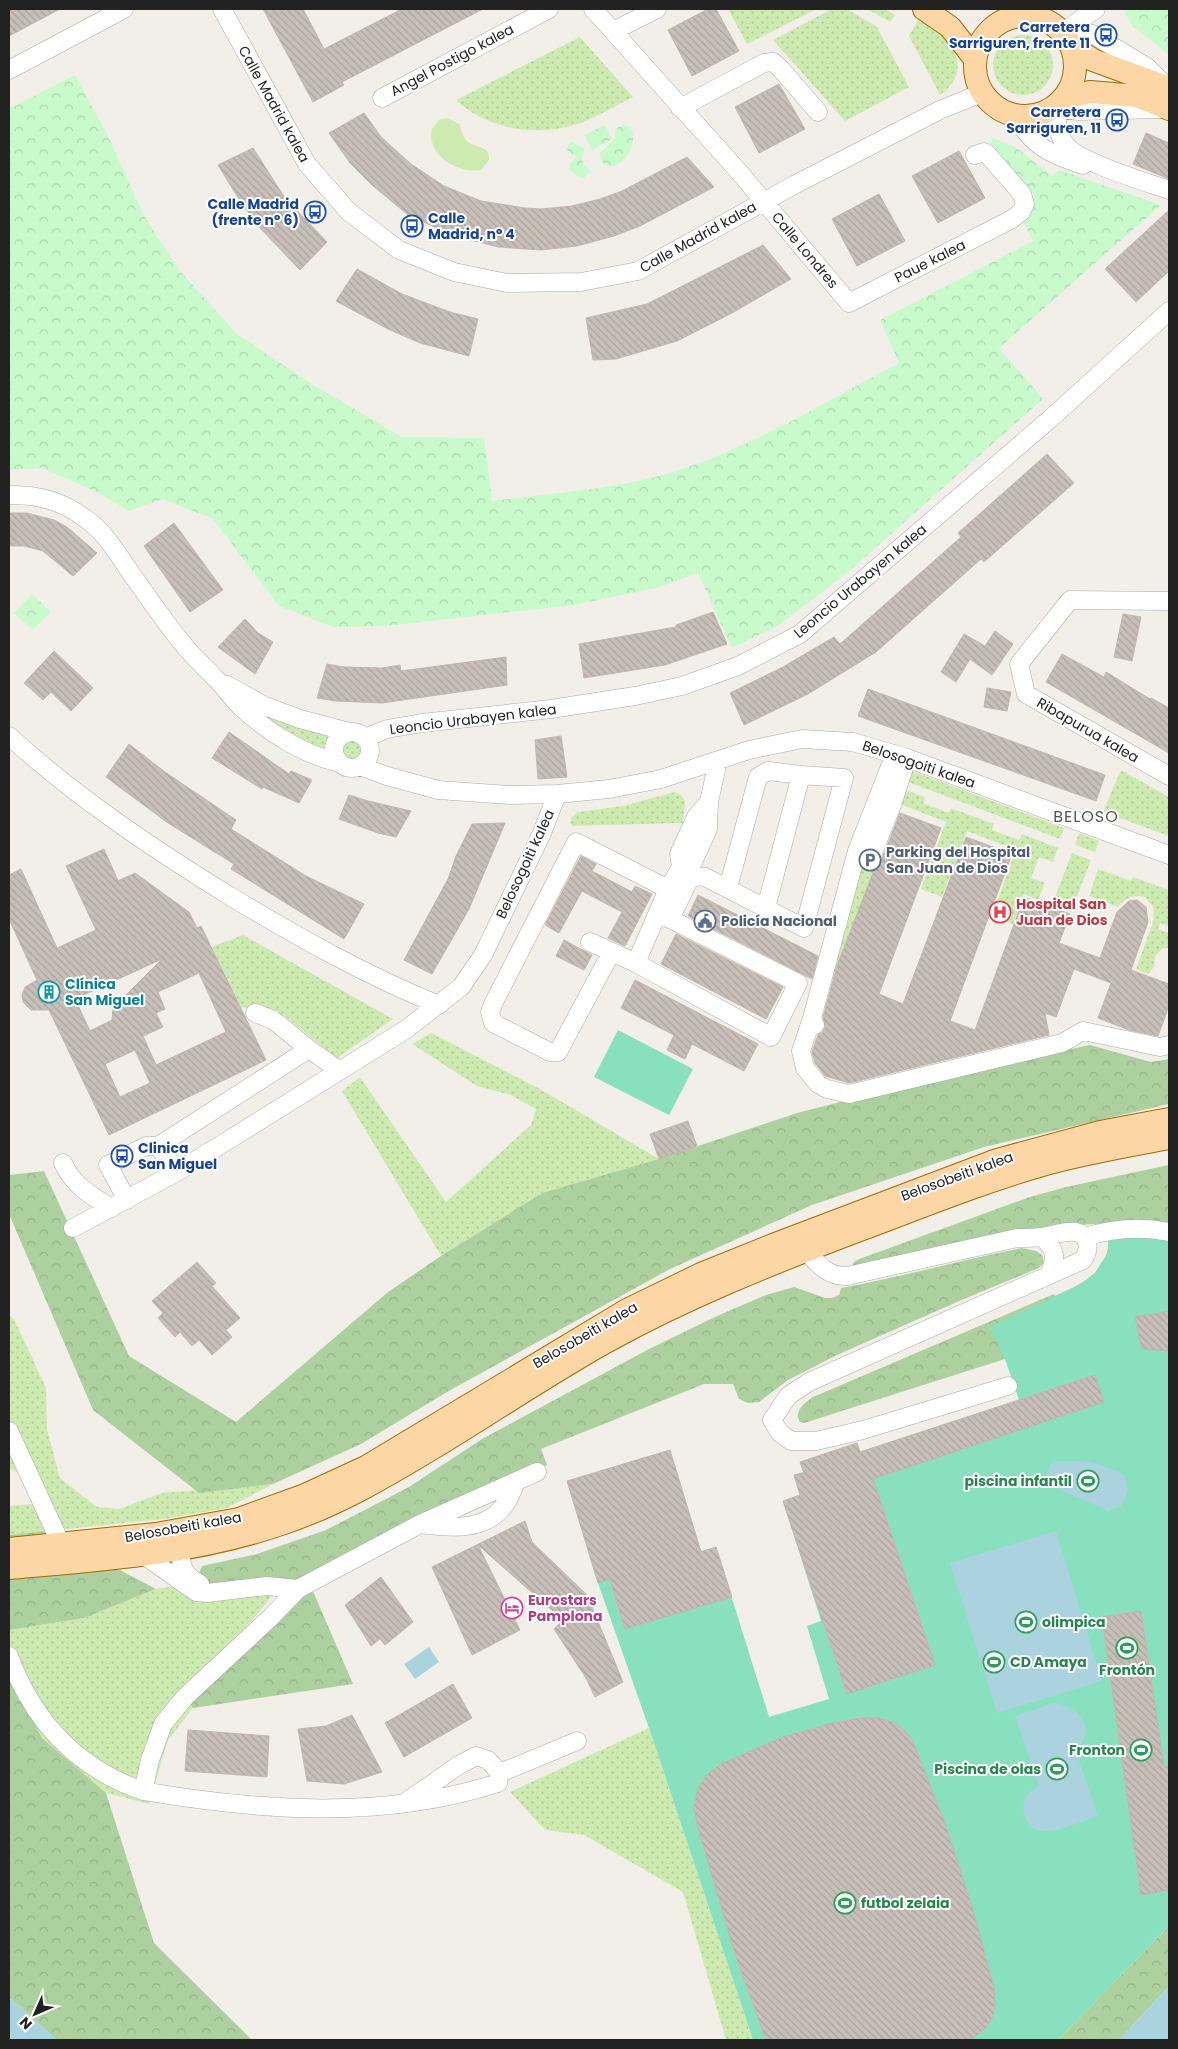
<svg xmlns="http://www.w3.org/2000/svg" width="1178" height="2049" viewBox="0 0 1178 2049" font-family="Poppins,sans-serif">
	<style>
		.grass { fill: url(#grass-dots) }
		.forest { fill: url(#forest-crowns) }
		.park { fill: url(#park-crowns) }
		.garden { fill: #cdebb0 }
		.pitch { fill: #88e0be }
		.water { fill: #aad3df }
		.building { fill: url(#building-back-hatch); stroke: #c4b6ab; fill-rule: evenodd }
		.lines { fill: none; stroke-linecap: round; stroke-linejoin: round }
		.minor-casing { stroke: #a9a9a9; stroke-width: 19 }
		.major-casing { stroke: #a06b00; stroke-width: 24 }
		.minor { stroke: #fff; stroke-width: 18 }
		.major { stroke: #fcd6a4; stroke-width: 22 }
		.labels { text-anchor: middle; stroke-width: 4; stroke-linejoin: round; paint-order: stroke }
		.transit-label { font-size: 14px; font-weight: bold; fill: #164399; stroke: #fff; text-anchor: end }
		.street-label { font-size: 14px; fill: #222; stroke: #fff }
		.service-label { font-size: 14px; font-weight: bold; fill: #4e5e75; stroke: #fff; text-anchor: start }
		.health-label { font-size: 14px; font-weight: bold; fill: #be3a42; stroke: #fff; text-anchor: start }
		.culture-label { font-size: 14px; font-weight: bold; fill: #0d838f; stroke: #fff; text-anchor: start }
		.leisure-label { font-size: 14px; font-weight: bold; fill: #27864d; stroke: #fff; text-anchor: end }
		.hotel-label { font-size: 14px; font-weight: bold; fill: #b23c85; stroke: #fff; text-anchor: start }
		.quarter-label { font-size: 16px; letter-spacing: 1px; fill: #555; stroke: #fff }
	</style>
	<defs>
		<pattern id="grass-dots" width="8" height="8" patternUnits="userSpaceOnUse" patternTransform="scale(1.25)"><rect width="8" height="8" fill="#cdebb0"/><path d="M2 2h.1M6 6h.1" fill="none" stroke="#b0c997" stroke-width="1.8" stroke-linecap="round"/></pattern>
		<pattern id="forest-crowns" width="20" height="18" patternUnits="userSpaceOnUse" patternTransform="scale(1.25)"><rect width="20" height="18" fill="#add19e"/><path d="M2 6a3 3 0 1 1 6 0M12 15a3 3 0 1 1 6 0" fill="none" stroke="#95b388"/></pattern>
		<pattern id="park-crowns" width="20" height="18" patternUnits="userSpaceOnUse" patternTransform="scale(1.25)"><rect width="20" height="18" fill="#c8facc"/><path d="M2 6a3 3 0 1 1 6 0M12 15a3 3 0 1 1 6 0" fill="none" stroke="#acd6af"/></pattern>
		<pattern id="building-back-hatch" width="6" height="6" patternUnits="userSpaceOnUse" patternTransform="scale(1.25)"><rect width="6" height="6" fill="#c7bfb8"/><path d="M-1 5l2 2M0 0l6 6M5-1l2 2" fill="none" stroke="#aba49e"/></pattern>
	</defs>
	<rect width="100%" height="100%" fill="#f2efe9"/>
	<path class="grass" d="M728,9H817L747,44Z
		M832,9H847L877,27L909,87L845,121L773,40Z
		M867,9H885L895,15L890,22Z
		M920,16C947,35 978,67 940,95L909,36Z
		M993 65a30 30 0 1 1 60 0a30 30 0 1 1-60 0Z
		M580,37L633,97C615,106 597,117 578,124C537,137 488,130 456,100Z
		M264,712L329,733L323,750L299,742L264,717Z
		M343 750a9 9 0 1 1 18 0a9 9 0 1 1-18 0Z
		M1121,770L1169,797V836L1103,812Z
		M912,771L1064,828L1060,839L908,782Z
		M905,790L925,797L923,803L949,813L951,808L994,824L992,830L1019,840L1022,834L1058,848L1053,862L1039,857L1031,878L1045,883L1038,900L1024,894L1013,924L992,916L1016,850L967,831L942,897L921,889L946,822L900,804Z
		M675,792L681,795L685,801L683,823L573,826L570,823L572,817L578,812L623,806Z
		M1079,833L1099,841L1095,852L1075,845Z
		M1072,853L1091,860L1071,912L1052,905Z
		M862,859L876,864L833,977L830,976Z
		M1098,869L1131,881L1133,877L1169,890V926L1160,923L1158,929L1169,933V948H1163L1155,956L1154,967L1148,974L1136,969L1153,922L1154,908L1145,897C1132,895 1126,897 1118,907L1089,896Z
		M243,935L393,1019L337,1058L283,1015L241,1007L212,947Z
		M431,1033L540,1089L659,1159L542,1193L441,1256L342,1091L360,1077L446,1202L531,1125L536,1109L511,1095L477,1086L412,1044Z
		M9,1314L15,1321L46,1388L47,1429L60,1478L97,1507L119,1509L162,1493L273,1484L227,1508L164,1519L9,1535V1506L36,1504L22,1475L9,1468Z
		M195,1583L277,1587L266,1604L185,1697L193,1708L168,1740L149,1804L106,1793L42,1738L9,1676V1630L84,1618L156,1589Z
		M649,1728L753,2040H726L683,1892L584,1835L545,1830L510,1792Z"/>
	<path class="forest" d="M1090,1045L1151,1062L1169,1059V1104L984,1147L812,1205L670,1269L447,1392L361,1444L273,1484L199,1493L93,1410L9,1214V1175L44,1171L129,1356L236,1422L388,1292L441,1256L542,1193L659,1159L797,1113L942,1076Z
		M1169,1165V1224L1153,1221L1078,1225L1050,1230H1018L852,1266L855,1261L862,1258L1030,1197L1066,1187Z
		M1108,1237L1125,1301L1005,1359L804,1423L800,1422C793,1411 805,1403 813,1397L1054,1294L1055,1296C1082,1284 1111,1271 1108,1237Z
		M1022,1248L1036,1251L1042,1255L1044,1262L1039,1268L966,1298L837,1355L788,1380L759,1402L748,1403L739,1399L733,1384H704L541,1449L547,1465L537,1472L309,1582L353,1684L193,1708L185,1697L297,1589L202,1585L195,1583L202,1566L257,1554L326,1530L409,1487L482,1439L649,1349L717,1316L766,1295L794,1287L825,1298H832L839,1295L841,1288C902,1277 961,1260 1022,1248Z
		M46,1531L156,1589L84,1618L9,1630V1535Z
		M9,1676L42,1738L106,1793L154,1943L252,2040H57L9,1997Z
		M1169,1926V1986L1119,2040H1058Z"/>
	<path class="park" d="M1129,9H1169V55L1133,26L1124,12Z
		M75,75L107,134L143,214L179,270L237,334L310,383L402,437L484,438L492,501C543,494 596,491 647,479C736,458 819,405 899,363L880,320L1033,241L1023,221L1033,211V193L989,142L993,138L1018,149L1052,176L1059,170L1161,205L999,348L1043,399L847,573L779,625L732,648L698,573L656,588L574,605L385,626L333,627L279,606L213,519L163,499L129,511L101,494L42,468L9,470V109Z
		M605,125L612,139L592,150L584,135Z
		M624,125C630,126 632,129 633,136C636,160 601,181 600,153L614,140C616,132 614,127 624,125Z
		M571,141L585,149L582,157L583,165L591,171L584,178L577,176L569,169L570,164L576,157L566,149Z
		M32,594L51,612L33,630L14,613Z"/>
	<path class="garden" d="M448,118L459,124C462,130 462,135 466,140C473,149 490,143 489,160L481,170C459,174 426,156 432,129L440,119Z"/>
	<path class="pitch" d="M618,1030L693,1069L669,1115L594,1077Z
		M1153,1221L1169,1224V1926L1058,2040H753L649,1728L598,1583L567,1481L670,1450L701,1551L716,1547L769,1717L829,1699L807,1626L821,1621L783,1501L800,1495L794,1475L803,1472L800,1462L823,1455L860,1452L1019,1400L1005,1359L989,1327L1083,1283L1094,1274L1109,1251L1106,1224Z"/>
	<path class="water" d="M1058,1461C1088,1461 1098,1461 1125,1476L1128,1491L1121,1506L1108,1511L1053,1486L1046,1477L1050,1465Z
		M1056,1531L1102,1681L997,1713L950,1563Z
		M429,1647L439,1662L415,1679L404,1664Z
		M1054,1703C1070,1705 1092,1718 1084,1738C1083,1743 1078,1748 1076,1752L1098,1816C1083,1821 1059,1832 1044,1831C1029,1831 1019,1813 1025,1799C1027,1793 1033,1790 1039,1786L1015,1716Z
		M1169,1986V2040H1119Z
		M9,1997L57,2040H9Z"/>
	<path class="building" d="M9,9H60L9,36Z
		M263,9H303L324,49L402,9H483L342,82L344,85L313,102Z
		M708,9H716L739,51L692,76L668,30Z
		M779,84L805,129L759,153L735,107Z
		M364,113L381,137L411,164L444,186L481,201L525,208L541,209L572,206L600,199L622,191L687,157L714,187L640,226L614,236L577,246L541,250L498,247L449,234L407,214L372,185L350,163L329,133Z
		M1146,133L1169,143V179L1133,164Z
		M253,148L285,198L327,242L300,270L260,228L242,204L218,165Z
		M959,151L985,198L938,223L912,176Z
		M879,194L905,241L857,266L832,219Z
		M1169,210V271L1136,302L1105,269Z
		M763,245L791,279L732,313L677,341L616,359L593,360L586,318L647,304Z
		M357,269L402,294L450,312L478,319L469,356L420,343L388,329L336,301Z
		M1047,454L1074,483L984,562L981,559L876,652L808,694L744,725L730,693L783,667L834,637L840,644L961,537L958,533Z
		M9,513H27L54,520L67,527L97,553L73,576L43,551L24,546H9Z
		M174,523L223,590L190,612L144,546Z
		M713,612L727,644L665,665L584,678L579,644L676,627V625Z
		M1123,614L1141,617L1132,661L1114,657Z
		M245,619L258,633L273,642L255,674L218,647Z
		M995,631L1013,644L992,675L970,659L956,682L941,672L964,634L985,646Z
		M54,651L93,688L71,711L51,692L43,700L24,683Z
		M1062,654L1104,677L1106,672L1150,699L1151,698L1169,708V753L1046,682Z
		M506,657L507,685L382,703L336,701L317,698L327,664L344,667L382,668L400,665L401,671Z
		M987,688L1011,692L1007,711L984,707Z
		M868,689L1105,775L1096,801L858,716Z
		M229,732L289,774L291,771L312,780L299,803L263,787L262,789L212,758Z
		M561,736L567,777L538,779L535,740Z
		M129,744L165,772L236,820L231,829L306,876L364,904L344,939L231,869L234,864L168,823L106,777Z
		M349,795L368,801L411,811L396,837L378,833L339,819Z
		M900,813L941,828L879,994L903,1004L966,837L1012,854L950,1021L975,1030L1024,897L1070,914L1059,943L1100,958L1117,912L1129,901L1137,900L1146,907L1148,922L1131,970L1169,984V1006L1158,1036L1129,1030L1098,1018L1111,983L1074,969L1056,1017L1045,1013L1049,1035L849,1083L825,1076L815,1063L812,1052L818,1035L823,1032L825,1027L823,1017L837,966L874,870L880,864Z
		M505,823L469,909L432,974L404,960L448,879L456,856L472,824Z
		M104,849L118,881L135,873L189,912L197,928L201,926L266,1060L109,1135L49,1010H31L23,1002L22,995L25,987L37,980L9,919V875L21,869L57,948L96,930L66,866ZM162,959L113,1008L112,1020L90,1031L75,999ZM199,973L226,1032L156,1065L143,1036L163,1027L156,1013L165,1009L158,992ZM135,1050L150,1083L120,1097L105,1064Z
		M581,856L596,864L592,871L632,892L635,886L652,894L625,946L608,938L622,912L582,891L559,933L545,925Z
		M698,895L818,956L812,979L688,916Z
		M676,934L783,987L766,1019L661,964Z
		M564,940L592,955L584,970L556,956Z
		M635,980L758,1044L744,1071L692,1044L685,1059L667,1050L674,1035L621,1008Z
		M688,1121L697,1146L659,1159L650,1134Z
		M197,1262L216,1283L212,1286L240,1318L226,1330L232,1337L212,1355L199,1340L192,1346L180,1332L175,1337L158,1318L163,1313L152,1301Z
		M1169,1311V1351L1142,1349L1135,1317Z
		M1095,1375L1104,1402L873,1479L935,1665L847,1694L783,1501L800,1495L794,1475L804,1473L800,1462L857,1443L860,1452Z
		M670,1450L701,1552L716,1547L732,1597L625,1629L610,1579L598,1583L567,1481Z
		M525,1521L532,1542L587,1595L623,1682L595,1697L586,1678L554,1629L563,1620L478,1545L520,1630L472,1655L432,1567Z
		M381,1577L413,1622L385,1645L380,1639L371,1646L345,1605Z
		M1141,1611L1164,1766H1169V1890L1141,1895L1102,1617Z
		M453,1684L472,1718L404,1757L385,1723Z
		M352,1715L382,1772L344,1784L307,1781L298,1729L326,1726Z
		M862,1718H878L893,1722L903,1729L912,1739L943,1818L972,1906L994,1988L995,2004L993,2016L986,2028L970,2040H766L735,1954L697,1824L694,1807L697,1792L701,1783L707,1775L721,1764L783,1737L833,1723Z
		M188,1730L269,1736L267,1777L185,1771Z"/>
	<g class="lines">
		<g class="minor-casing">
			<path id="minor" d="M222,9L307,164L349,212L399,250L454,272L507,283L581,282L638,271L796,184L940,110L982,93
				M593,9L740,173L849,303L1012,219L1021,212L1025,204L1022,194L988,155L984,152L975,155
				M613,31L657,9
				M1063,32L1078,30L1092,34L1147,67L1165,85
				M1063,32L1096,9
				M9,70L124,9
				M382,98L549,9
				M680,108L764,63L773,62L780,68L818,112
				M1160,109L1079,111L1055,108C1057,121 1057,133 1065,144C1077,162 1146,182 1169,190
				M1015,116C1033,147 1050,154 1083,165
				M9,495C38,494 63,501 86,519C108,534 122,562 138,583C153,604 167,625 183,644C193,657 206,668 217,680C226,689 233,700 242,708C269,733 304,755 340,763
				M1169,601L1070,600L1019,664L1026,694L1169,776
				M227,685L265,706L300,719L349,732
				M334 750a18 18 0 1 1 36 0a18 18 0 1 1-36 0Z
				M9,736C77,798 155,850 233,898C300,938 367,976 439,1005
				M365,738L387,729L422,723L551,709L635,696L682,686L738,666L800,634L1050,419L1169,311
				M360,766L387,776L438,790L510,795L557,794L609,789L661,779L749,750L802,739L853,742L907,758L1169,855
				M870,860L892,805L907,758
				M681,867L693,862L708,829L709,802L718,761
				M728,888L758,777L768,771L801,775
				M658,913L798,983L771,1037L636,963L668,889L681,867L679,854L696,817L709,802
				M670,919L689,880L697,876L705,877L804,928L844,778L801,775L766,908
				M590,942L636,963
				M611,953L558,1052H550L493,1023L490,1012L494,1002L576,842L668,889
				M255,1013L273,1020L309,1049
				M812,1018L801,1051L805,1068L818,1084L827,1089L849,1094L1062,1043L1083,1031L1160,1047L1169,1045
				M815,1025L812,1018L857,851L895,754
				M158,1146L309,1049L340,1071
				M63,1163C72,1184 92,1197 112,1208
				M127,1200L108,1165L146,1146H158L177,1172
				M73,1228L177,1172L365,1055L405,1030L461,987L483,955L542,833L557,794
				M1042,1237C1057,1252 1056,1255 1050,1274
				M1085,1237C1114,1228 1140,1226 1169,1232
				M806,1251C818,1264 828,1277 847,1276L1017,1238C1025,1238 1033,1238 1041,1237C1054,1236 1081,1223 1087,1242C1089,1249 1087,1254 1083,1260L809,1382L788,1396L772,1420L780,1433L791,1441H816L863,1430L1008,1386
				M9,1431L61,1544
				M421,1524C451,1528 487,1532 506,1503C510,1497 513,1489 516,1482
				M181,1549C179,1566 185,1576 200,1584
				M142,1554L196,1592L207,1593L267,1586L298,1589
				M9,1656C33,1721 77,1768 143,1791
				M500,1773L577,1741
				M406,1802L459,1765L476,1756L488,1760L500,1773L498,1783C384,1820 260,1811 143,1791L150,1760L163,1724L185,1697L271,1617L298,1589L420,1524L537,1472"/>
		</g>
		<g class="major-casing">
			<path id="major" d="M924,9L950,27L975,59
				M975 66a50 50 0 1 1 100 0a50 50 0 1 1-100 0Z
				M1072,46L1093,60L1169,88
				M1064,98L1090,92L1137,96L1169,109
				M9,1549L156,1534L239,1519L305,1495L366,1467L627,1310L701,1274L773,1245L997,1160L1100,1132L1169,1119
				M9,1568C100,1560 194,1554 281,1524C341,1504 390,1474 443,1442C497,1409 549,1374 604,1343C685,1298 770,1264 857,1231C919,1208 982,1182 1046,1164C1086,1153 1128,1146 1169,1138"/>
		</g>
		<use href="#minor" class="minor"/>
		<use href="#major" class="major"/>
	</g>
	<defs>
		<g id="bus-ring" transform="scale(1.125)"><circle r="9.5" fill="#fff" stroke="#1a4fb4" stroke-width="1.5"/><path d="M-5-6H5V4H4V6H2V4H-2V6H-4V4H-5ZM-3.5-4V0h7V-4ZM-3.5 1.2v1.5H-2V1.2ZM2 1.2v1.5H3.5V1.2Z" fill="#1a4fb4"/></g>
		<g id="parking-ring" transform="scale(1.125)"><circle r="9.5" fill="#fff" stroke="#5c6f8a" stroke-width="1.5"/><path d="M-3.5-5.5H1a3.5 3.5 0 0 1 0 7H-1V5.5H-3.5ZM-1-3.4V-.6H.8a1.4 1.4 0 0 0 0-2.8Z" fill="#5c6f8a"/></g>
		<g id="hospital-ring" transform="scale(1.125)"><circle r="9.5" fill="#fff" stroke="#e0444e" stroke-width="1.5"/><path d="M-5-5h3v3.5h4V-5h3V5h-3V1.5h-4V5h-3Z" fill="#e0444e"/></g>
		<g id="civic-ring" transform="scale(1.125)"><circle r="9.5" fill="#fff" stroke="#5c6f8a" stroke-width="1.5"/><path d="M-.6-6.5H3V-4.5H.6V-3L4-1V1h2V6H-6V1h2V-1L-.6-3ZM-1.2 2.5V6h2.4V2.5Z" fill="#5c6f8a"/></g>
		<g id="building-ring" transform="scale(1.125)"><circle r="9.5" fill="#fff" stroke="#0f9aa8" stroke-width="1.5"/><path d="M-4-6H4V6H1V3H-1V6H-4ZM-2.5-4.3h1.7v1.8h-1.7ZM.8-4.3h1.7v1.8H.8ZM-2.5-1h1.7V.8h-1.7ZM.8-1h1.7V.8H.8Z" fill="#0f9aa8"/></g>
		<g id="stadium-ring" transform="scale(1.125)"><circle r="9.5" fill="#fff" stroke="#2e9e5b" stroke-width="1.5"/><path d="M0-5a6.5 5 0 1 0 0 10a6.5 5 0 1 0 0-10ZM-3.5-1.8h7v3.6h-7Z" fill="#2e9e5b"/></g>
		<g id="hotel-ring" transform="scale(1.125)"><circle r="9.5" fill="#fff" stroke="#d1479c" stroke-width="1.5"/><path d="M-6-4.5h1.5V1H6V5H4.5V3h-9V5H-6ZM-4 0a1.8 1.8 0 1 1 3.6 0ZM.5 0V-2.5h3Q6-2.5 6 0Z" fill="#d1479c"/></g>
	</defs>
	<g fill-rule="evenodd">
		<use href="#bus-ring" x="1106" y="35"/>
		<use href="#bus-ring" x="1117" y="120"/>
		<use href="#bus-ring" x="315" y="212"/>
		<use href="#bus-ring" x="412" y="226"/>
		<use href="#parking-ring" x="870" y="860"/>
		<use href="#hospital-ring" x="1000" y="912"/>
		<use href="#civic-ring" x="705" y="921"/>
		<use href="#building-ring" x="49" y="992"/>
		<use href="#bus-ring" x="122" y="1156"/>
		<use href="#stadium-ring" x="1088" y="1481"/>
		<use href="#hotel-ring" x="512" y="1608"/>
		<use href="#stadium-ring" x="1026" y="1622"/>
		<use href="#stadium-ring" x="1127" y="1648"/>
		<use href="#stadium-ring" x="994" y="1662"/>
		<use href="#stadium-ring" x="1141" y="1750"/>
		<use href="#stadium-ring" x="1057" y="1769"/>
		<use href="#stadium-ring" x="845" y="1903"/>
	</g>
	<g class="labels">
		<g class="transit-label">
			<text x="1090" y="32">Carretera<tspan x="1090" dy="16">Sarriguren, frente 11</tspan></text>
			<text x="1101" y="117">Carretera<tspan x="1101" dy="16">Sarriguren, 11</tspan></text>
			<text x="299" y="209">Calle Madrid<tspan x="299" dy="16">(frente nº 6)</tspan></text>
			<text x="428" y="223" text-anchor="start">Calle<tspan x="428" dy="16">Madrid, nº 4</tspan></text>
			<text x="138" y="1153" text-anchor="start">Clinica<tspan x="138" dy="16">San Miguel</tspan></text>
		</g>
		<g class="street-label">
			<text transform="translate(452 60) rotate(-28)" y="5">Angel Postigo kalea</text>
			<text transform="translate(274 104) rotate(61)" y="5">Calle Madrid kalea</text>
			<text transform="translate(698 237) rotate(-29)" y="5">Calle Madrid kalea</text>
			<text transform="translate(805 250) rotate(50)" y="5">Calle Londres</text>
			<text transform="translate(930 261) rotate(-27)" y="5">Paue kalea</text>
			<text transform="translate(860 581) rotate(-40)" y="5">Leoncio Urabayen kalea</text>
			<text transform="translate(473 719) rotate(-7)" y="5">Leoncio Urabayen kalea</text>
			<text transform="translate(1088 730) rotate(30)" y="5">Ribapurua kalea</text>
			<text transform="translate(919 764) rotate(19)" y="5">Belosogoiti kalea</text>
			<text transform="translate(525 864) rotate(-65)" y="5">Belosogoiti kalea</text>
			<text transform="translate(957 1176) rotate(-20)" y="5">Belosobeiti kalea</text>
			<text transform="translate(585 1335) rotate(-30)" y="5">Belosobeiti kalea</text>
			<text transform="translate(183 1527) rotate(-10)" y="5">Belosobeiti kalea</text>
		</g>
		<g class="service-label">
			<text x="886" y="857">Parking del Hospital<tspan x="886" dy="16">San Juan de Dios</tspan></text>
			<text x="721" y="926">Policía Nacional</text>
		</g>
		<g class="health-label">
			<text x="1016" y="909">Hospital San<tspan x="1016" dy="16">Juan de Dios</tspan></text>
		</g>
		<g class="culture-label">
			<text x="65" y="989">Clínica<tspan x="65" dy="16">San Miguel</tspan></text>
		</g>
		<g class="leisure-label">
			<text x="1072" y="1486">piscina infantil</text>
			<text x="1042" y="1627" text-anchor="start">olimpica</text>
			<text x="1010" y="1667" text-anchor="start">CD Amaya</text>
			<text x="1127" y="1675" text-anchor="middle">Frontón</text>
			<text x="1125" y="1755">Fronton</text>
			<text x="1041" y="1774">Piscina de olas</text>
			<text x="861" y="1908" text-anchor="start">futbol zelaia</text>
		</g>
		<g class="hotel-label">
			<text x="528" y="1605">Eurostars<tspan x="528" dy="16">Pamplona</tspan></text>
		</g>
		<g class="quarter-label">
			<text x="1086" y="822">BELOSO</text>
		</g>
	</g>
	<rect width="1178" height="2049" fill="none" stroke="#222222" stroke-width="20"/>
	<g transform="translate(35 2014) rotate(225)" stroke="#ffffff" stroke-width="4" paint-order="stroke">
	<path d="M0-4L9 19L0 12L-9 19Z" fill="#222222"/>
	<text y="-8" font-size="14" font-weight="bold" text-anchor="middle" fill="#222222">N</text>
	</g>
</svg>
